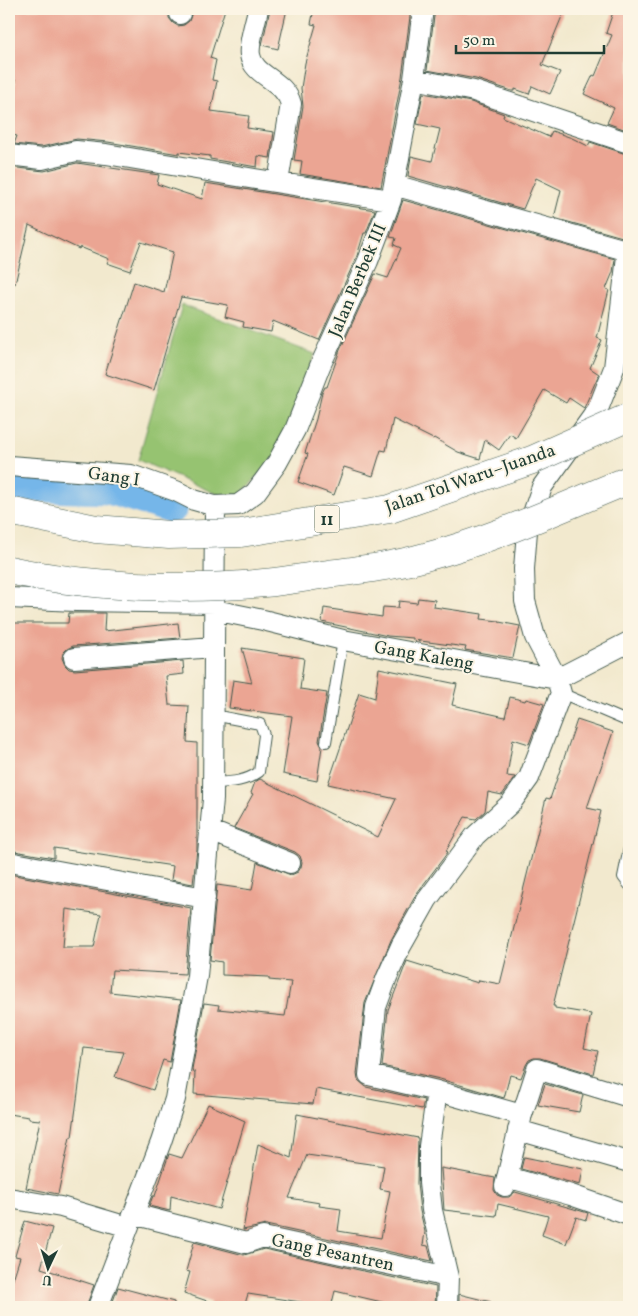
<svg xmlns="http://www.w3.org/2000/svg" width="638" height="1316" viewBox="0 0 638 1316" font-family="Vollkorn,serif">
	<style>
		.green { fill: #96c371; stroke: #5a8052 }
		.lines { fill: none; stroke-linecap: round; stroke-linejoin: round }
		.river { stroke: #74b6e9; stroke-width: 35 }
		.building { fill: #eba593; fill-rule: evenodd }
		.lane-casing { stroke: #3f574b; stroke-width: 12 }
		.street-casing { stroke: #3f574b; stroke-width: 22 }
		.lane { stroke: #fff; stroke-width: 10 }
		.street { stroke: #fff; stroke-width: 20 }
		.highway-bridge-casing { stroke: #3f574b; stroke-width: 29; stroke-linecap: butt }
		.highway-bridge { stroke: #fff; stroke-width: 28 }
		.labels { text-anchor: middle; stroke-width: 4; stroke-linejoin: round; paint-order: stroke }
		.shield { fill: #fcf5e5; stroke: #617469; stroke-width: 1 }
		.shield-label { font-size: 16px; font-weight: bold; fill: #1f3d34 }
		.street-label { font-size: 18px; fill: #1f3d34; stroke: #fcf5e5 }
	</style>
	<rect width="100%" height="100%" fill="#fcf5e5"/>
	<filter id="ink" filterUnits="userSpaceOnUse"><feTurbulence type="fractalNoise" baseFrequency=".02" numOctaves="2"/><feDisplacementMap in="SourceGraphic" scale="10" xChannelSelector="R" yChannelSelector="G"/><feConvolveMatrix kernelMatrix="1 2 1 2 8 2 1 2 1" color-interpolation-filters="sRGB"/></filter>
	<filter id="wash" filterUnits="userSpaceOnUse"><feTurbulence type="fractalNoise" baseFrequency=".0096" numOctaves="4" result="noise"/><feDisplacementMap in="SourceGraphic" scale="20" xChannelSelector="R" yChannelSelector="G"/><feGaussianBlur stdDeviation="1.12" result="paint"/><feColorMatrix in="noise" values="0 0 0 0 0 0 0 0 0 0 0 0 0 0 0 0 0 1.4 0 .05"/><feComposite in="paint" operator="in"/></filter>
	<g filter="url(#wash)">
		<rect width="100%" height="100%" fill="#f2e9ce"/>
		<path class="green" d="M182,305L315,354L275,458L240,495H219L138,460Z"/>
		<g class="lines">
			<path class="river" d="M9,484L109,487L171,506"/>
		</g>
		<g id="blocks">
			<path class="building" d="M9,9H169V18L173,23L178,26L184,25L189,21L193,9H225L210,58L216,60L212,80L217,81L211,111L249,116L247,128L274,132L270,158L258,156L257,167L210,159V156L179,152V154L108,142L77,139L41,147L14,144L17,136L9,134V103L16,81L9,78Z
				M270,9H287L278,49L262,45Z
				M314,9H411L402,77L381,187L300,174L302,161L294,160L303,106L301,88L305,63L316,25L311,24Z
				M435,9H565L542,65L560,72L550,94L532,86L529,94L515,89V91H512L476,79L427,70Z
				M614,9H629V131L607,123L614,108L584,94L593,75L595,76L612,35L606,33Z
				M423,93L471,102L504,114L503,117L549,137L552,131L572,138L588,146L590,142L629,155V227L626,238L554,218L561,190L536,178L523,209L408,176L411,156L432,161L440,129L417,124Z
				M77,163L159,175L157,184L202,199L205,183L375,210L366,233H364L357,256L319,340L273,321L271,332L243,327L244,322L225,317L228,305L181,297L154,390L105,374L134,282L164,292L173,252L141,242L130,271L107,263L109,259L80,247L79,249L29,225L15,284L9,283V167L44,171Z
				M403,200L615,259L613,272L606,289L609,290L597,338L602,340L590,368L599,374L584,408L569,398L566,403L544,390L516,438L510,434L499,450L485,440L480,459L458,452L434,438L433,439L393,419L386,451L381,450L373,476L344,467L334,495L298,482L308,454L305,453L316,419L322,393L325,387H327L340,350L375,274L388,278L401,248L394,245L396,238L390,237Z
				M418,598L435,600L434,607L482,614L481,619L499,621V622L520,626L513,658L465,650L466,647L413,640V638L388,636L322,622L324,608L382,617L383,607L398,608L399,601L417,603Z
				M69,613H105L104,631L178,623L180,638L73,646L67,649L63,653L62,658L65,665L69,669L75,670L183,661L184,674L166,676L169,705L189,706L187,742L197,743V849L193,884L171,880L173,866L54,848V858L9,850V741L12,715H9V623H68Z
				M242,648L304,658L300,689L327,693L319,741L322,747L317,781L283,774L292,716L229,708L233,680L252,683Z
				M379,668L457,684L452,705L505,717L510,697L525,701L526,699L544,704L529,744L513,739L507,776L515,777L502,795L488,792L485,811L476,819L465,817L446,851L448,852L417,893L391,940L365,1003L357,1074L358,1080L366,1087L424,1100L422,1109L316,1089L313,1104L194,1094L195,1072H193L192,1069L204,1003L219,1005L218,1009L285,1016L291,982L269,980V977L222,975V962L210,960L217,885L252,890L257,862L291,875L298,872L301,867L302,862L300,856L295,852L234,828L253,794L251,793L255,782L260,779L378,837L396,799L328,784L359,693L375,698Z
				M577,720L613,732L587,808L601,811L553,1006H555V1008L591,1014L584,1048L598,1051L593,1074L540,1058H534L529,1060L526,1065L521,1078L510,1075L504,1098L440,1079L382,1066L388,1010L407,961L478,983L479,980L500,984L546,798L550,799Z
				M9,874L191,908L185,974L112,970L110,992L181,1000L170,1062L163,1060L153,1090L115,1077L124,1052L84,1048L72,1137H70L58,1194L26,1188L40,1120L29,1119V1117L9,1114ZM66,909L101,914L94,947H63Z
				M545,1084L583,1095L579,1112L538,1105Z
				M208,1104L245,1121L219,1209L171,1196L170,1211L149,1206L153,1196H155L169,1154L182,1158Z
				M297,1114L418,1138L417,1183L420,1211L425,1232L423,1245L428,1246L432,1261L266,1225L243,1230L258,1144L291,1158ZM307,1155L384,1166L380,1189L390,1191L381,1238L338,1231L341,1209L319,1206L320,1203L289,1198Z
				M524,1157L583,1169L580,1185L521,1169Z
				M441,1168L495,1178L494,1190L497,1195L502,1197H509L515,1192L588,1213L586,1220L576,1217L566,1244L542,1235L548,1216L498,1204L496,1216L444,1210Z
				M25,1221L52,1228L41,1268L94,1285L86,1307H9V1292L20,1257L15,1256Z
				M194,1242L244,1255L264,1249L436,1287L435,1307H403L335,1291L331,1307H306L307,1303L248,1294L244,1307H209L210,1302L184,1293L190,1272L186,1271Z
				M118,1287L174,1302V1307H111Z
				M459,1294L491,1302V1307H459Z"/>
		</g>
	</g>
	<g filter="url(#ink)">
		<use href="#blocks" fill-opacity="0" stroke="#3f574b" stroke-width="1"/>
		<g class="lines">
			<g class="lane-casing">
				<path id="lane" d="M561,693L629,722
					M213,715L260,724L264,735L259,772C245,782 230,782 213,783
					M326,742L343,640
					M629,848L623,877L629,885"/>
			</g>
			<g class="street-casing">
				<path id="street" d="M258,9C256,20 248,45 250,55C253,76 285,80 291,104L278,182
					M180,14L181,9
					M414,79L474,91L629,143
					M9,155L42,159L76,151L106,154L255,179L391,200
					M394,185L629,251
					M9,466L131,475L176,491L194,500L215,506L238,505L255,493L277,463L295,430L320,366L368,261L391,200L414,79L423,9
					M9,598L76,601L214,603
					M214,610L263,620L343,640L557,679L629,642
					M74,658L213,647
					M211,831L290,863
					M9,862L205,898
					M437,1091L522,1115L537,1069L629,1097
					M518,1130L629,1162
					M507,1177L571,1195L629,1215
					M505,1186L521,1119
					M9,1198L61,1207L128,1227
					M133,1214L246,1243L263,1237L448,1277
					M98,1307L161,1142L175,1099L197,976L213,799L215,506
					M447,1307L448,1277L432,1210L429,1183V1146L437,1091L369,1075L376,1007L387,977L401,946L427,900L475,836L511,803L529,778L561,693L557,679L535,637L525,601L524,569L527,531L542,487L598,409L614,368L627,256L629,249"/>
			</g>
			<use href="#lane" class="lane"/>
			<use href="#street" class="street"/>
			<g class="highway-bridge-casing">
				<path id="highway-bridge" d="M9,511L96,529L169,535L241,533L390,509L532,460L629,417
					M9,570C87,587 184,591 264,583C286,581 307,577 328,574C360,570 394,566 425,557C495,539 562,507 629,480"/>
			</g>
			<use href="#highway-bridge" class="highway-bridge"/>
		</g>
	</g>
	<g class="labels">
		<rect class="shield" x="314.5" y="505.5" width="25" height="27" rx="4"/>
		<g class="shield-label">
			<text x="327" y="525">11</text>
		</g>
		<g class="street-label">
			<text transform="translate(357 280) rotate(-67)" y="6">Jalan Berbek III</text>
			<text transform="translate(114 476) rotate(8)" y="6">Gang I</text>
			<text transform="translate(470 478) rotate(-19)" y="6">Jalan Tol Waru–Juanda</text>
			<text transform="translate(424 655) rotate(10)" y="6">Gang Kaleng</text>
			<text transform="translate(333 1252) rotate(12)" y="6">Gang Pesantren</text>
		</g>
	</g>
	<rect width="638" height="1316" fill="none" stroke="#fcf5e5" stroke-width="30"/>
	<g transform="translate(48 1268) rotate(184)" stroke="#fcf5e5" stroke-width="4" paint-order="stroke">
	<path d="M0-4L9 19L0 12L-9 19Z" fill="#1f3d34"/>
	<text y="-8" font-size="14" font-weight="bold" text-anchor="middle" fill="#1f3d34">U</text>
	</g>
	<path d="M456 45v8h148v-8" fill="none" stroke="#1f3d34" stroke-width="2.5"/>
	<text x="463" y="45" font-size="15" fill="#1f3d34" stroke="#fcf5e5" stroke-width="4" paint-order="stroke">50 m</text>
</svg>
